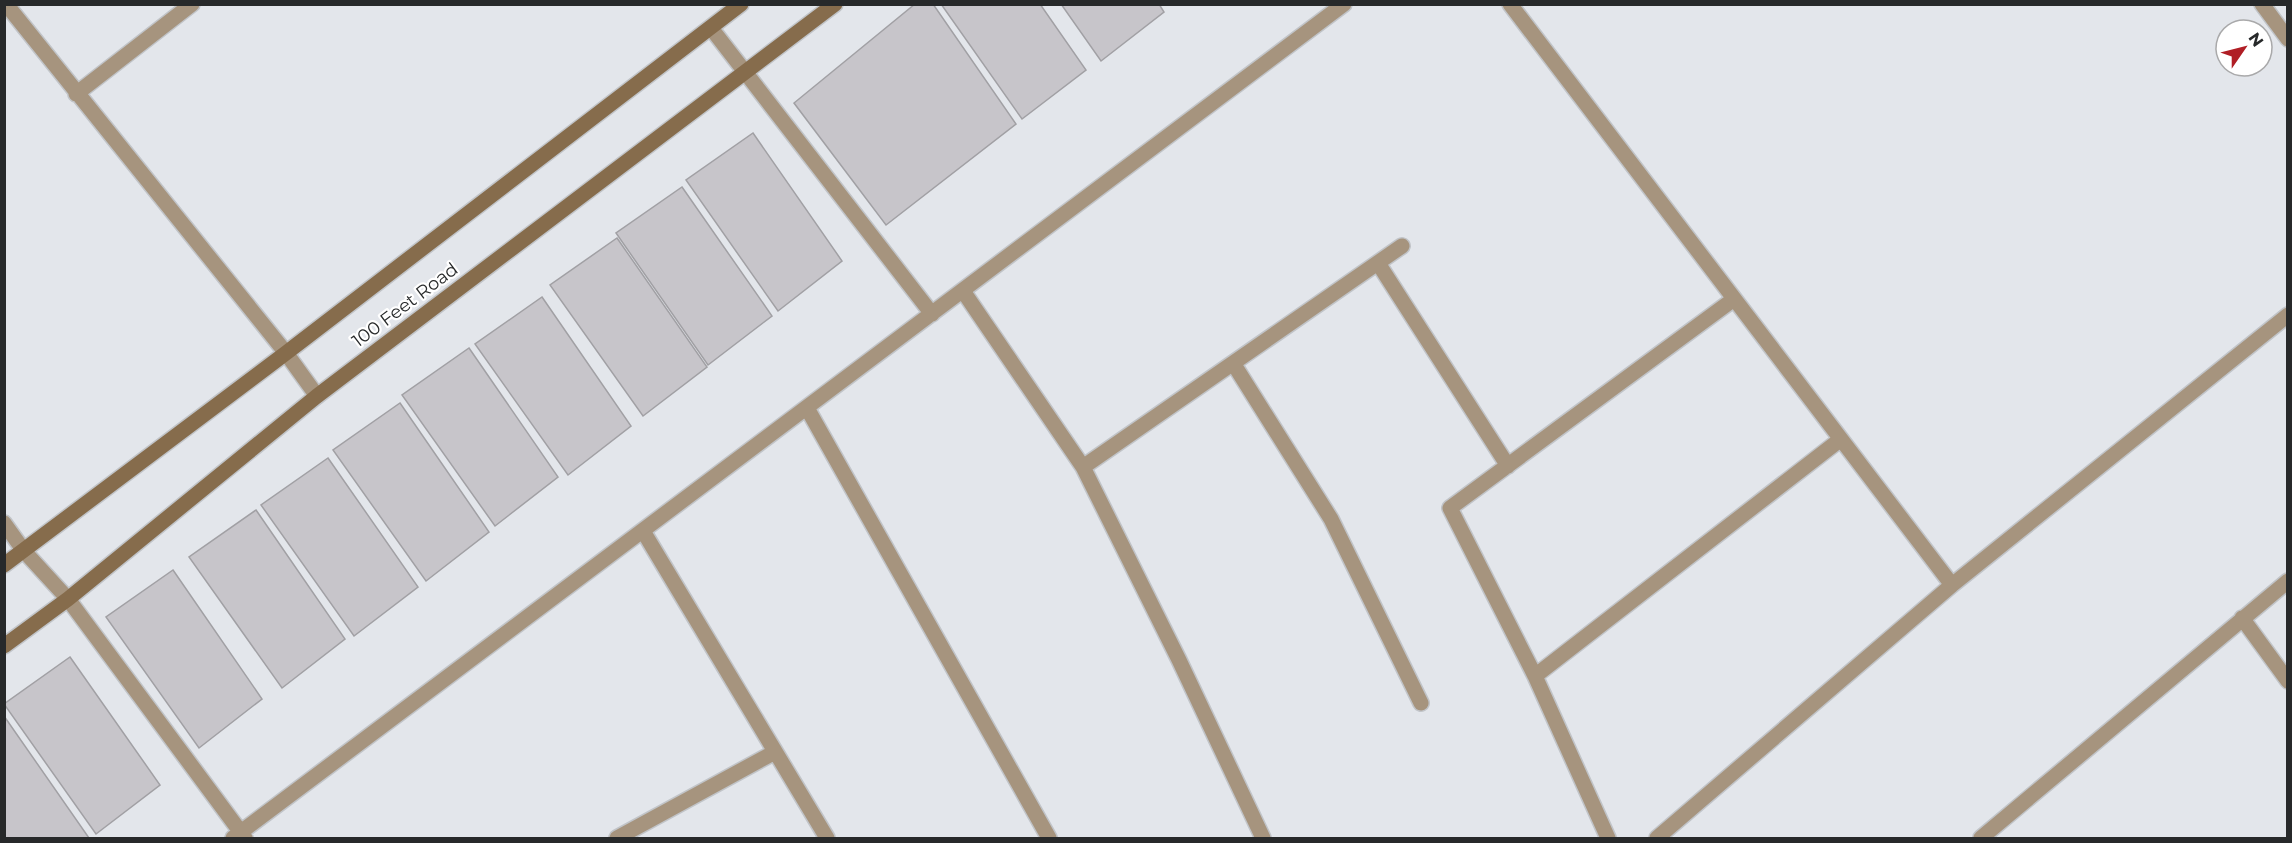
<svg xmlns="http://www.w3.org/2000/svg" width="2292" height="843" viewBox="0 0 2292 843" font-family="Montserrat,sans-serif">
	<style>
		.building { fill: #c7c5ca; stroke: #a1a0a4; stroke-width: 1.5 }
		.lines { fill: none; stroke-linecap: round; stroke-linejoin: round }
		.street-casing { stroke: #c1c4c8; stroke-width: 18 }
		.secondary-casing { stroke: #c1c4c8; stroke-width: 18 }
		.street { stroke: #a6947e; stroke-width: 15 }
		.secondary { stroke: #866c4c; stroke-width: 15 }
		.labels { text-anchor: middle; stroke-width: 4.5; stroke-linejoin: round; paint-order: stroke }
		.street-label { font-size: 18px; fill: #27292a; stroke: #fff }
	</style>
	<rect width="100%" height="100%" fill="#e3e6eb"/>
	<path class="building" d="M915,4H933L1016,124L886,225L794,103Z
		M941,4H1040L1086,70L1022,119Z
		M1061,4H1159L1164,12L1101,61Z
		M753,133L842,261L778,311L686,180Z
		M682,187L772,316L708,365L616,233Z
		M617,238L707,367L643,416L550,285Z
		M542,297L631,426L568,475L475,344Z
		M469,348L558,477L495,526L402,395Z
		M400,403L489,532L426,581L333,450Z
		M328,458L418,587L354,636L261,505Z
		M256,510L345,639L282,688L189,557Z
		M173,570L262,699L199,748L106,617Z
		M70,657L160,785L96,834L4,704Z
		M4,716L89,838H4Z"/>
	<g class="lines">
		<g class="street-casing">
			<path id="street" d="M6,4L286,353L317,396
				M1510,4L1952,585
				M2262,4L2288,39
				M711,28L932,314
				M76,94L192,4
				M1378,263L1508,466
				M963,291L1083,467L1179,660L1263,838
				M1233,363L1331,519L1421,703
				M807,408L1049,838
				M1083,467L1402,246
				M4,523L24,551L68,599L245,838
				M643,531L827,838
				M2242,618L2288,681
				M1535,676L1841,439
				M233,838L1344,4
				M617,838L775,752
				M1608,838L1535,676L1450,508L1734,299
				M1657,838L1952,585L2288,315
				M1981,838L2288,581"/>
		</g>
		<g class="secondary-casing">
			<path id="secondary" d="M4,565L286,353L741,4
				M4,646L68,599L317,396L835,4"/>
		</g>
		<use href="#street" class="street"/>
		<use href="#secondary" class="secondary"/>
	</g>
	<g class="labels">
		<g class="street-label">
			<text transform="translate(405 305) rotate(-37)" y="6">100 Feet Road</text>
		</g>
	</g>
	<rect width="2292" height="843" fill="none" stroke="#27292a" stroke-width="12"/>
	<g transform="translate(2244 48) rotate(55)"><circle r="28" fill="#ffffff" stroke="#a9a9aa" stroke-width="1.5"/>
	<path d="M0-4.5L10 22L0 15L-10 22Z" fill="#b01e25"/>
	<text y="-9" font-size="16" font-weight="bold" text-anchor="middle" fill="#27292a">N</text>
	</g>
</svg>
